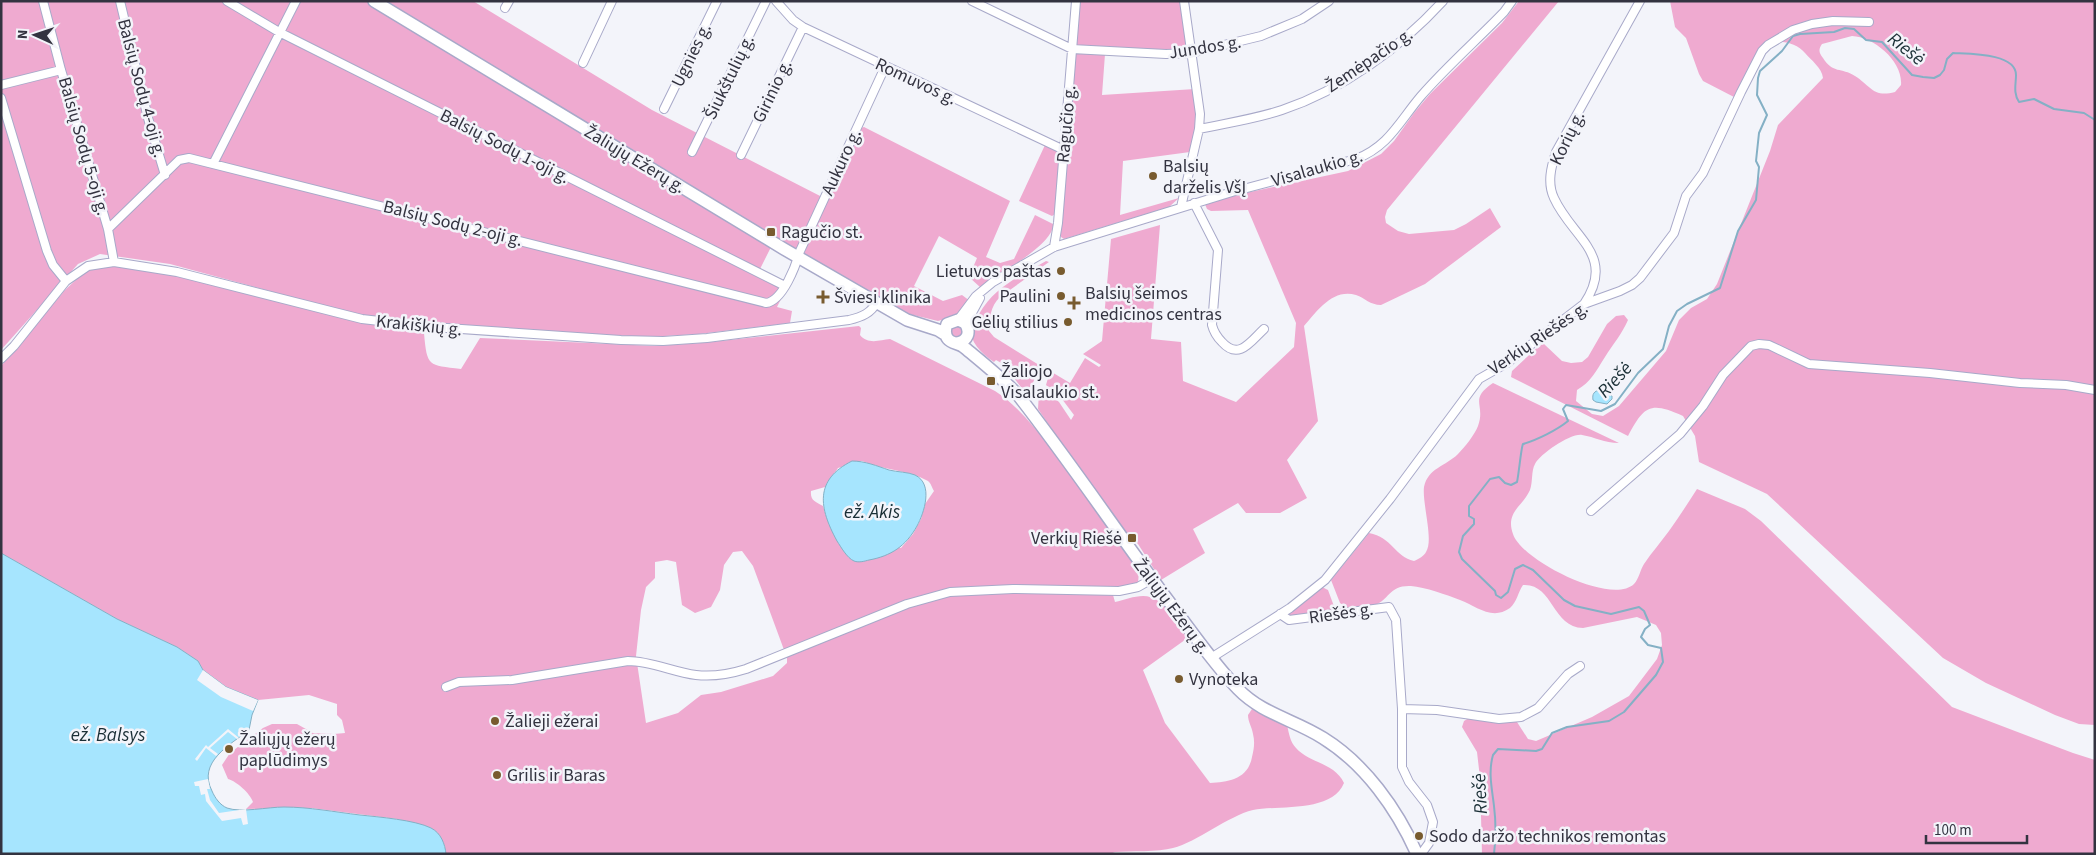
<svg xmlns="http://www.w3.org/2000/svg" width="2096" height="855" viewBox="0 0 2096 855" font-family="'Source Sans 3',sans-serif">
	<style>
		.green { fill: #efaad0; fill-rule: evenodd }
		.water { fill: #a6e5fe; stroke: #84b0c5 }
		.pier { fill: #f3f4fa }
		.lines { fill: none; stroke-linecap: round; stroke-linejoin: round }
		.stream { stroke: #84b0c5; stroke-width: 2 }
		.street-casing { stroke: #a8a9c9; stroke-width: 10 }
		.secondary-casing { stroke: #a8a9c9; stroke-width: 14 }
		.street { stroke: #fff; stroke-width: 8 }
		.secondary { stroke: #fff; stroke-width: 11 }
		.poi-dot { fill: #785b2f; stroke: #f3f4fa; stroke-width: 2 }
		.labels { text-anchor: middle; stroke-width: 5; stroke-linejoin: round; paint-order: stroke }
		.street-label { font-size: 18px; fill: #333340; stroke: #f3f4fa }
		.poi-label { font-size: 18px; fill: #333340; stroke: #f3f4fa; text-anchor: start }
		.water-label { font-size: 19px; font-style: italic; fill: #1a2f36; stroke: #f3f4fa }
	</style>
	<rect width="100%" height="100%" fill="#f3f4fa"/>
	<path class="green" d="M1,1H366L772,245L759,271L787,287L777,307L792,311L790,323L699,334L648,337L516,330L383,319L354,314L170,264L100,254L78,264L1,350Z
		M380,1H473L652,110L826,199L861,128L864,127L1010,201L986,257L1000,263L1014,259L1035,215L1053,224C1055,243 1001,273 986,283L981,288L969,277L977,258L939,236L914,286L943,301L962,295L970,301L959,315L938,321L909,314L887,303L808,259Z
		M1078,1H1183L1187,47L1180,51H1174L1077,45L1075,42Z
		M1519,1H1559L1387,210L1385,217L1386,223L1398,231L1409,234L1454,230L1466,224L1490,208L1501,227L1425,284L1381,305C1370,305 1365,298 1356,295C1333,288 1317,311 1304,326L1318,421L1287,460L1307,498L1280,513H1246L1238,503L1193,529L1205,553L1161,580L1138,544L1117,525L1038,409L1039,392L1045,390L1059,402L1071,420L1074,415L1062,399L1046,385L1050,371L1070,383L1085,358L1099,367L1101,365L1083,354L1102,341L1111,239L1160,225L1151,339L1181,342L1183,381L1236,402L1294,347L1296,323L1248,210L1211,211L1207,209L1204,202L1348,171L1381,154L1394,141L1414,113L1430,94L1502,23Z
		M1670,1H2095V725L2079,724L2055,715L1986,683L1943,658L1767,494L1699,462L1695,436L1683,416C1650,401 1644,406 1628,436L1511,377L1512,371L1540,345L1544,344L1562,361L1571,363L1582,362L1588,357L1607,324L1616,316L1624,315L1628,320C1622,334 1613,344 1605,357C1596,371 1591,382 1577,390L1576,401L1592,414L1603,416L1619,406L1666,351L1679,320L1691,308L1707,299L1717,284L1770,151L1778,125L1823,78C1822,68 1811,60 1805,53C1795,41 1772,37 1760,49C1754,55 1739,87 1734,97L1703,81L1699,74L1686,38L1675,27ZM1852,36C1874,37 1903,61 1901,85L1895,92C1873,98 1871,86 1855,76C1841,67 1833,74 1823,58C1819,53 1818,50 1822,44Z
		M1076,53L1105,54L1102,95L1195,89L1196,130L1190,152L1123,161L1120,215L1179,198L1169,207L1064,239L1061,237V232Z
		M1045,145L1057,151L1060,154L1055,214L1052,216L1019,201Z
		M1046,261L1049,262L1000,297C990,307 990,317 989,331L994,337L1039,365L1032,386L1024,391L1003,364L996,360L994,362C977,350 966,338 972,316L979,314C996,285 1020,277 1046,261Z
		M111,265L211,282L372,323L421,330L424,333C427,367 428,365 461,369L480,338L655,346L701,343L859,326L861,328L860,335C868,345 880,340 890,339L995,391C1018,406 1034,427 1051,448C1082,488 1110,530 1139,572L1138,583L1128,588H1111L1115,602C1124,600 1134,596 1143,596C1165,596 1178,622 1189,637L1143,670L1165,723L1210,783C1229,782 1248,779 1252,757C1254,749 1255,742 1253,734C1252,727 1248,722 1248,715L1252,709L1287,725C1289,733 1290,742 1296,748C1309,763 1335,763 1344,783C1332,813 1278,805 1253,810C1228,816 1197,842 1173,848C1158,852 1131,851 1115,852L1110,854H446L444,844L431,828L397,819L311,808L246,809L253,802C250,793 236,781 228,779L222,765L230,753L263,728L272,724H297L313,733L334,734L345,733L342,720L337,715V704L309,695L258,700L226,687L203,670L198,661L177,647L117,619L1,553V366L65,290L79,277L90,268ZM862,461C884,470 908,470 928,481C931,483 932,488 934,491L925,504L921,519L913,534L901,548L829,525L823,506C816,502 810,501 811,491L825,487L838,468ZM742,551L753,566L787,658V663L773,676L721,692L701,695L678,713L646,723L636,656L641,610L646,587L655,578V562L667,560L676,562L682,605L695,613L711,607L720,590L724,565L733,552Z
		M950 332a6 6 0 1 1 12 0a6 6 0 1 1-12 0Z
		M1493,383L1619,443C1604,443 1595,437 1582,435C1571,433 1540,454 1535,464C1531,471 1533,482 1530,490C1523,506 1505,512 1513,534C1521,560 1611,606 1634,584C1639,579 1640,570 1644,564C1652,552 1661,542 1669,531C1679,517 1688,503 1697,489L1745,509L1761,521L1952,707L2073,753L2095,760V854H1482L1480,778L1477,752L1462,727L1464,721L1469,718L1517,722L1528,739L1536,741L1592,717L1629,696L1657,659L1662,645L1661,633L1656,625L1637,617L1583,628C1552,627 1553,583 1523,585C1518,592 1517,602 1510,608C1492,621 1476,606 1460,600C1447,595 1425,587 1411,586C1389,585 1389,600 1375,605C1367,608 1357,608 1349,609L1340,603L1331,580L1369,533C1392,537 1395,557 1414,561C1419,559 1424,556 1426,552C1434,540 1422,504 1424,487C1428,468 1446,466 1458,454C1465,447 1475,434 1478,426C1486,404 1468,400 1493,383Z
		M1322,587L1328,590L1335,609L1332,612L1290,618L1289,614Z"/>
	<path class="water" d="M1600,390L1612,396V399L1607,404L1596,402L1593,400C1592,394 1594,391 1600,390Z
		M852,461C865,461 877,466 889,470C897,472 908,472 915,475C934,484 924,513 917,526C906,546 891,556 869,560C865,561 859,563 854,561C847,558 841,547 837,541C819,508 814,480 852,461Z
		M1,553L117,619L177,647L198,661L203,670L226,687L258,700L252,715L249,730C230,745 197,762 212,791C215,798 220,805 227,808C241,813 268,807 284,807C309,807 335,812 360,815C379,817 415,820 431,828C441,833 445,844 446,854H1Z"/>
	<path class="pier" d="M203,670L226,687L258,700L253,711L221,697L197,680Z
		M228,729L239,738L237,739L228,732L210,748L218,754L216,756L206,748L197,761L195,759L206,745L208,747Z
		M208,779L210,789H207L210,800L219,813L246,809L248,824L243,825L241,818L222,821L206,801L205,794L201,795L199,786H195L194,782Z"/>
	<g class="lines">
		<path class="stream" d="M1494,854C1496,838 1496,822 1494,806C1492,789 1488,772 1493,755L1498,749L1536,751L1542,749L1552,733L1567,727L1609,721L1624,712L1656,675L1663,662L1661,648L1648,645L1641,637L1645,629L1650,625L1644,611L1639,607L1611,614L1575,606L1564,600L1533,570L1523,565L1515,569L1508,592L1501,598L1496,595L1495,591L1462,559L1459,552L1463,536L1474,524V519L1469,516V506L1490,479L1499,477L1505,483L1511,485L1517,482C1519,473 1521,448 1523,444C1537,440 1557,430 1568,421L1563,409L1566,405L1601,411L1615,404L1638,373L1663,349L1669,326L1677,311L1687,304L1720,288L1738,231L1756,200L1759,167L1756,161L1759,133L1767,115L1757,95L1758,78L1760,71L1782,51L1793,36L1800,34L1834,32L1845,28L1854,29L1866,40L1882,42L1912,75L1923,77L1934,78L1940,75L1944,70L1947,59L1953,53C1969,54 2016,53 2016,75C2016,84 2013,93 2019,102L2034,99L2054,109L2084,113L2095,120"/>
		<g class="street-casing">
			<path id="street" d="M43,1L61,70L108,229L114,262
				M120,1L148,118L165,175
				M227,1L279,32L785,286
				M776,1L793,20L803,27L1064,150
				M972,1L1072,49L1166,54L1191,53L1261,36L1302,19L1329,1
				M505,8L509,1
				M583,63L612,1
				M1,85L61,70
				M1,98L47,251L53,265L66,281
				M664,109L717,1
				M1199,129C1227,123 1255,119 1282,110C1342,90 1400,48 1443,1
				M692,152L766,1
				M741,155L803,27
				M213,164L296,1
				M1194,203L1218,250L1212,325C1214,333 1217,337 1222,342C1239,361 1251,341 1264,329
				M1181,207L1199,129L1200,114L1184,1
				M108,229L179,160L189,158L766,303C783,301 796,265 800,251L885,67
				M1054,247L1058,223L1076,1
				M1584,304C1617,255 1572,238 1554,198C1547,183 1551,167 1556,152L1640,1
				M958,320L976,296L993,282L1054,247L1232,192L1356,159C1389,146 1399,122 1421,96C1446,67 1477,40 1504,12L1512,1
				M967,327L968,320L980,298
				M1,359L14,346L66,281L88,266L114,262L177,272L362,319L432,327L621,340L663,341L707,338L849,320C862,317 871,313 877,302
				M1591,511L1680,434L1703,406L1723,375L1751,346L1759,344L1769,345L1809,364L1930,373L2020,383L2066,385L2095,390
				M1280,614L1289,620L1389,607L1396,620L1402,709V767L1409,782L1427,805L1433,822L1429,843L1421,854
				M1211,658L1290,608L1325,580L1390,499L1479,379L1507,363L1584,304L1620,291L1632,285L1640,278L1674,233L1686,196L1703,173L1741,92L1762,51L1768,45L1793,30L1812,24L1833,21L1869,22
				M446,687L459,682L512,680L628,661C651,661 673,672 696,675C713,677 730,674 746,669L907,604L950,592L1013,589L1119,591L1138,587L1152,579
				M1402,709L1437,710L1499,719L1521,717L1538,708L1568,674L1580,666"/>
		</g>
		<g class="secondary-casing">
			<path id="secondary" d="M374,1L784,249L907,320L938,330L946,335
				M957,343C968,341 971,332 965,323L958,320L947,324C945,329 944,334 948,339C952,344 960,343 965,348C983,363 1002,378 1018,395C1071,463 1119,535 1170,603C1192,632 1213,663 1238,689C1262,714 1295,720 1323,738C1365,764 1397,809 1417,854"/>
		</g>
		<use href="#street" class="street"/>
		<use href="#secondary" class="secondary"/>
	</g>
	<g class="poi-dot">
		<circle cx="1153" cy="176" r="5"/>
		<rect x="766" y="227" width="10" height="10" rx="2.5"/>
		<circle cx="1061" cy="271" r="5"/>
		<circle cx="1061" cy="296" r="5"/>
		<path d="M820.5 289.5h5v5h5v5h-5v5h-5v-5h-5v-5h5z"/>
		<path d="M1071.5 295.5h5v5h5v5h-5v5h-5v-5h-5v-5h5z"/>
		<circle cx="1068" cy="322" r="5"/>
		<rect x="986" y="376" width="10" height="10" rx="2.5"/>
		<rect x="1127" y="533" width="10" height="10" rx="2.5"/>
		<circle cx="1179" cy="679" r="5"/>
		<circle cx="495" cy="721" r="5"/>
		<circle cx="229" cy="749" r="5"/>
		<circle cx="497" cy="775" r="5"/>
		<circle cx="1419" cy="836" r="5"/>
	</g>
	<g class="labels">
		<g class="street-label">
			<text transform="translate(1205 47) rotate(-9)" y="6">Jundos g.</text>
			<text transform="translate(691 55) rotate(-64)" y="6">Ugnies g.</text>
			<text transform="translate(1369 60) rotate(-34)" y="6">Žemėpačio g.</text>
			<text transform="translate(729 77) rotate(-64)" y="6">Šiukštulių g.</text>
			<text transform="translate(916 81) rotate(25)" y="6">Romuvos g.</text>
			<text transform="translate(142 88) rotate(75)" y="6">Balsių Sodų 4-oji g.</text>
			<text transform="translate(772 91) rotate(-64)" y="6">Girinio g.</text>
			<text transform="translate(1066 124) rotate(-85)" y="6">Ragučio g.</text>
			<text transform="translate(1567 138) rotate(-64)" y="6">Korių g.</text>
			<text transform="translate(84 146) rotate(74)" y="6">Balsių Sodų 5-oji g.</text>
			<text transform="translate(505 146) rotate(27)" y="6">Balsių Sodų 1-oji g.</text>
			<text transform="translate(635 159) rotate(31)" y="6">Žaliųjų Ežerų g.</text>
			<text transform="translate(841 162) rotate(-65)" y="6">Aukuro g.</text>
			<text transform="translate(1317 168) rotate(-16)" y="6">Visalaukio g.</text>
			<text transform="translate(453 223) rotate(14)" y="6">Balsių Sodų 2-oji g.</text>
			<text transform="translate(419 325) rotate(6)" y="6">Krakiškių g.</text>
			<text transform="translate(1538 338) rotate(-34)" y="6">Verkių Riešės g.</text>
			<text transform="translate(1172 606) rotate(53)" y="6">Žaliųjų Ežerų g.</text>
			<text transform="translate(1341 613) rotate(-8)" y="6">Riešės g.</text>
		</g>
		<g class="poi-label">
			<text x="1163" y="172">Balsių<tspan x="1163" dy="21">darželis VšĮ</tspan></text>
			<text x="781" y="238">Ragučio st.</text>
			<text x="1051" y="277" text-anchor="end">Lietuvos paštas</text>
			<text x="1085" y="299">Balsių šeimos<tspan x="1085" dy="21">medicinos centras</tspan></text>
			<text x="1051" y="302" text-anchor="end">Paulini</text>
			<text x="834" y="303">Šviesi klinika</text>
			<text x="1058" y="328" text-anchor="end">Gėlių stilius</text>
			<text x="1001" y="377">Žaliojo<tspan x="1001" dy="21">Visalaukio st.</tspan></text>
			<text x="1122" y="544" text-anchor="end">Verkių Riešė</text>
			<text x="1189" y="685">Vynoteka</text>
			<text x="505" y="727">Žalieji ežerai</text>
			<text x="239" y="745">Žaliųjų ežerų<tspan x="239" dy="21">paplūdimys</tspan></text>
			<text x="507" y="781">Grilis ir Baras</text>
			<text x="1429" y="842">Sodo daržo technikos remontas</text>
		</g>
		<g class="water-label">
			<text transform="translate(1907 48) rotate(38)" y="7">Riešė</text>
			<text transform="translate(1614 379) rotate(-47)" y="7">Riešė</text>
			<text x="872" y="518">ež. Akis</text>
			<text x="108" y="741">ež. Balsys</text>
			<text transform="translate(1479 794) rotate(-93)" y="7">Riešė</text>
		</g>
	</g>
	<rect width="2096" height="855" fill="none" stroke="#333340" stroke-width="5"/>
	<g transform="translate(35 35) rotate(273)" stroke="#f3f4fa" stroke-width="4" paint-order="stroke">
	<path d="M0-4L9 19L0 12L-9 19Z" fill="#333340"/>
	<text y="-8" font-size="14" font-weight="bold" text-anchor="middle" fill="#333340">N</text>
	</g>
	<path d="M1926 835v8h101v-8" fill="none" stroke="#333340" stroke-width="2.5"/>
	<text x="1934" y="835" font-size="15" fill="#333340" stroke="#f3f4fa" stroke-width="4" paint-order="stroke">100 m</text>
</svg>
